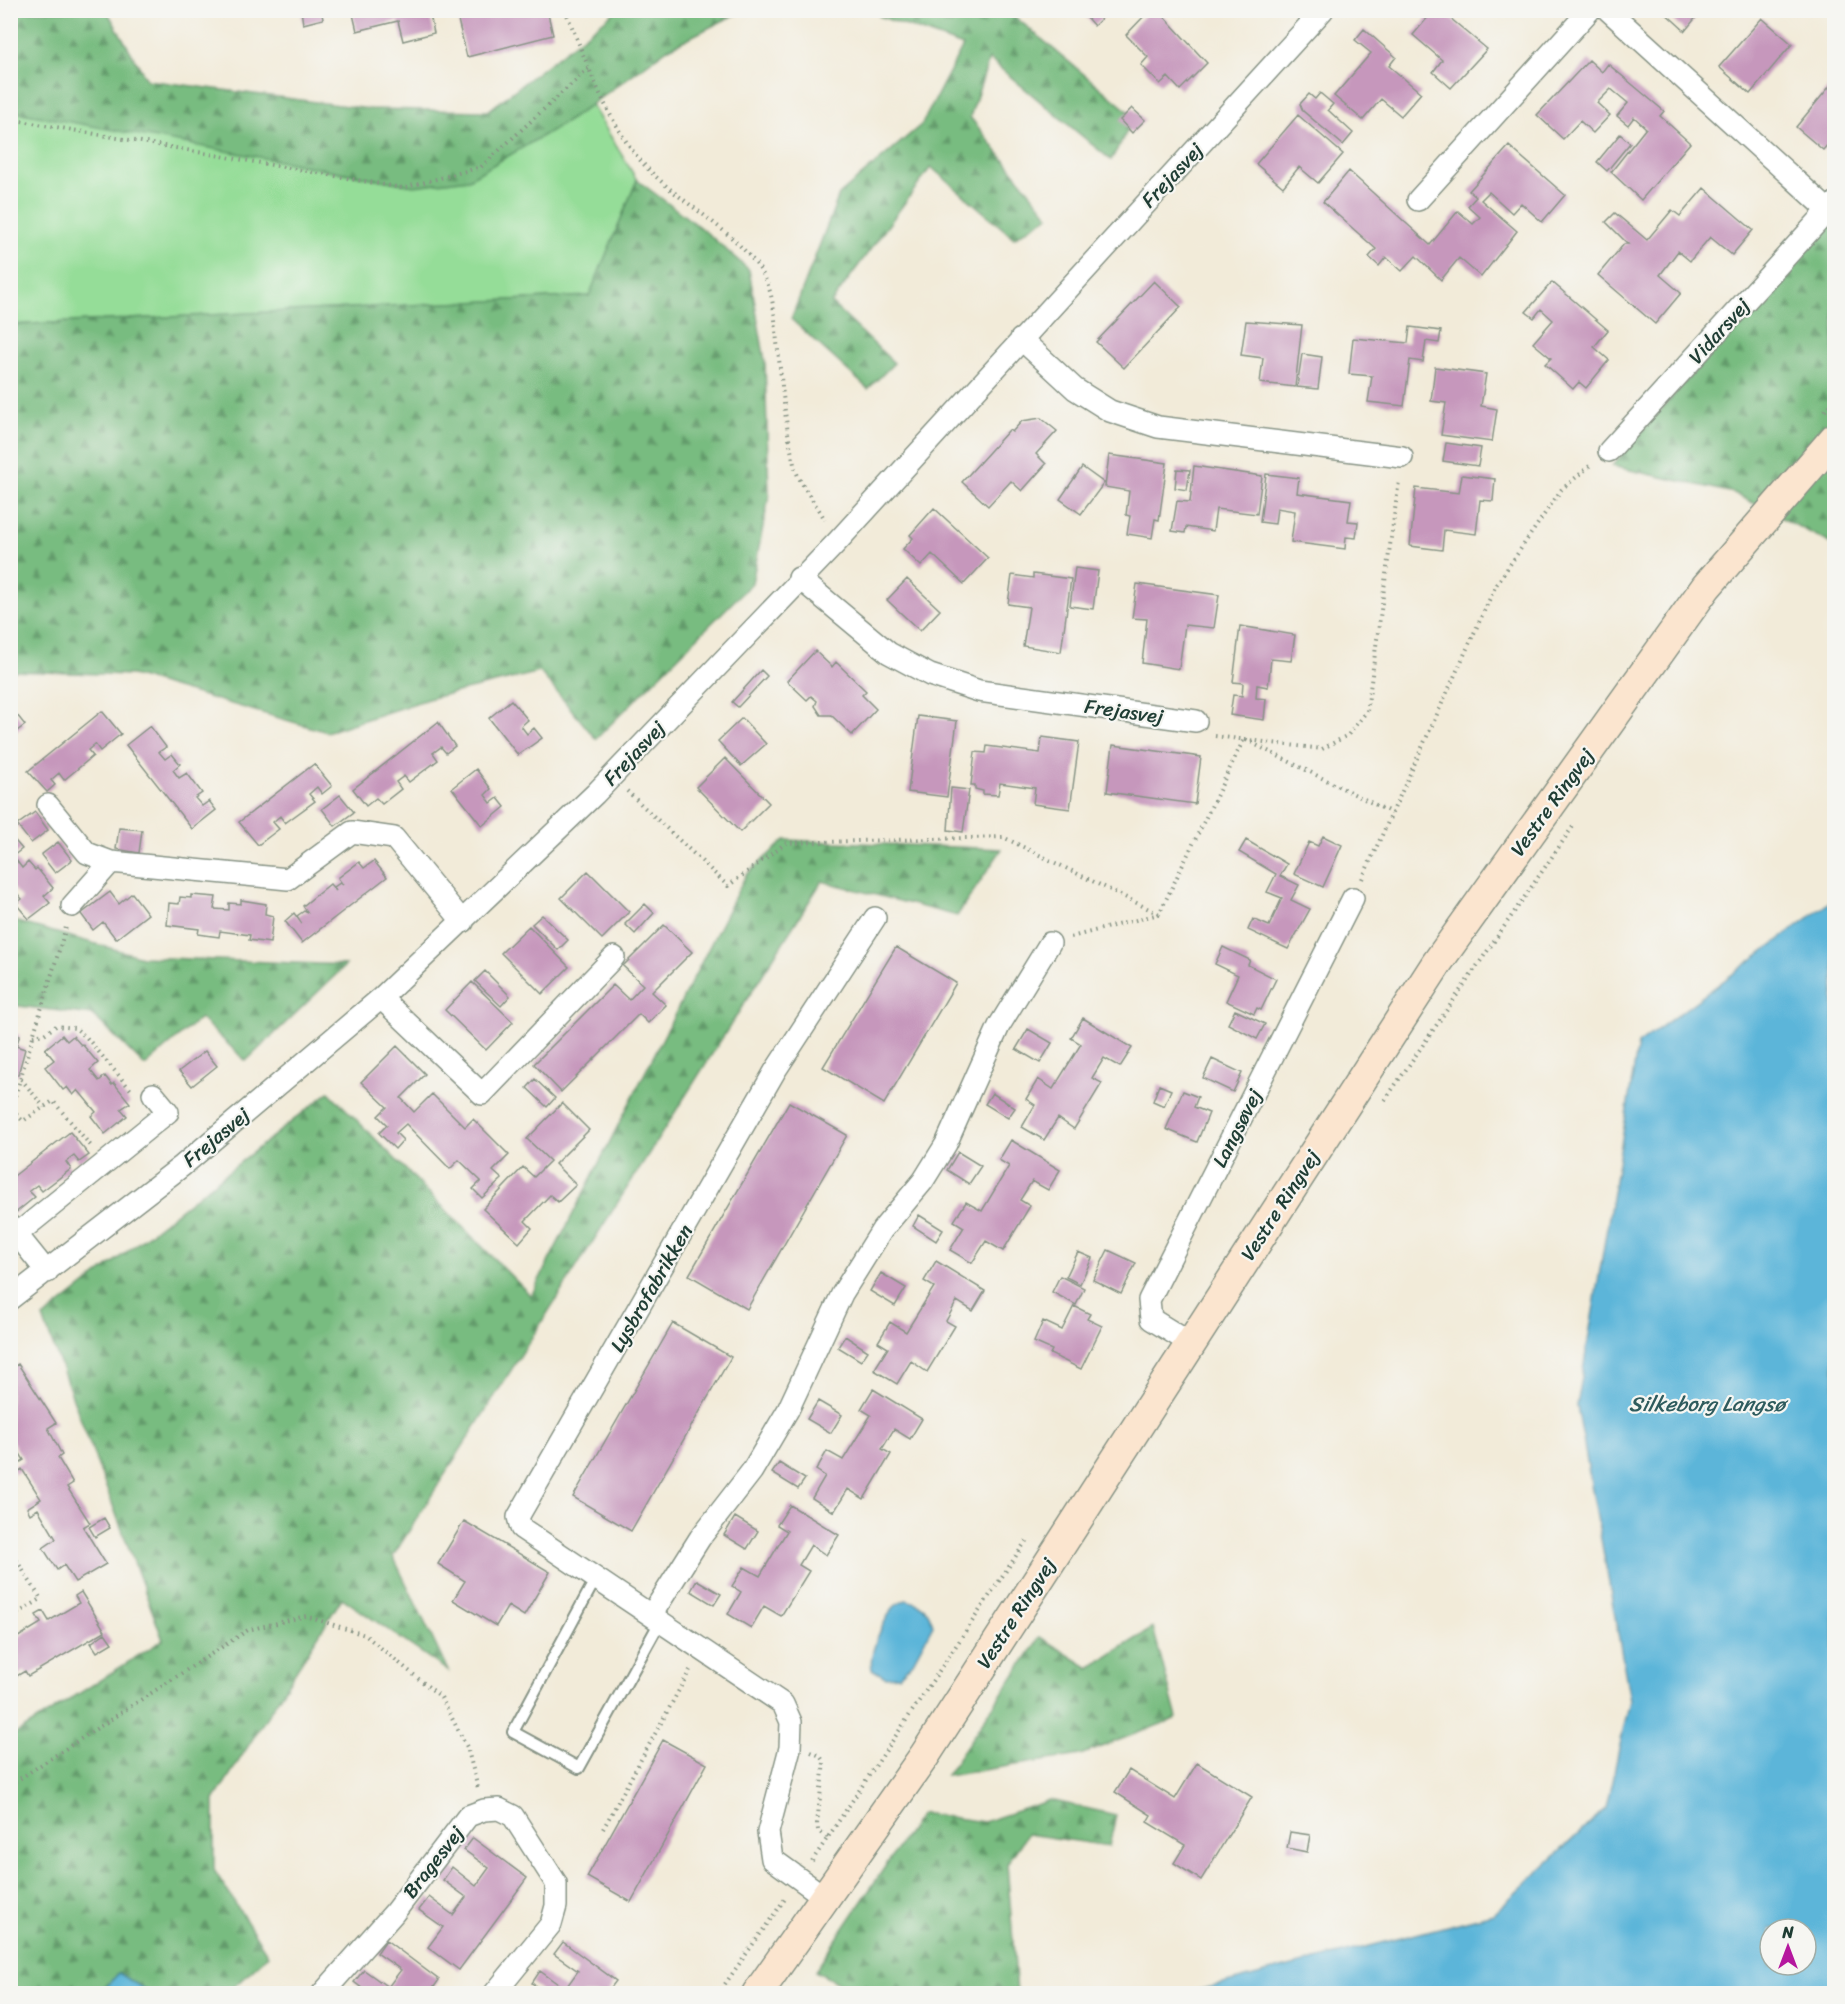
<svg xmlns="http://www.w3.org/2000/svg" width="1845" height="2004" viewBox="0 0 1845 2004" font-family="Sriracha,sans-serif">
	<style>
		.green { fill: #95dd98; stroke: #5a8d66; stroke-width: 1.5 }
		.forest { fill: url(#forest-firs); stroke: #4c7c5a; stroke-width: 1.5 }
		.water { fill: #5cb5d9; stroke: #3e7986; stroke-width: 1.5; fill-rule: evenodd }
		.building { fill: #c697bc }
		.lines { fill: none; stroke-linecap: round; stroke-linejoin: round }
		.service-casing { stroke: #889486; stroke-width: 14 }
		.minor-casing { stroke: #889486; stroke-width: 24 }
		.secondary-casing { stroke: #889486; stroke-width: 33 }
		.path { stroke: #889486; stroke-width: 4; stroke-dasharray: 1.5 4.5; stroke-linecap: butt }
		.service { stroke: #fff; stroke-width: 10 }
		.minor { stroke: #fff; stroke-width: 21 }
		.secondary { stroke: #fbe5cf; stroke-width: 30 }
		.labels { text-anchor: middle; stroke-width: 4.5; stroke-linejoin: round; paint-order: stroke }
		.street-label { font-size: 20px; fill: #1f3d34; stroke: #f6f6f2 }
		.water-label { font-size: 21px; font-style: italic; fill: #2e5b5d; stroke: #f6f6f2 }
	</style>
	<defs>
		<pattern id="forest-firs" width="22" height="20" patternUnits="userSpaceOnUse" patternTransform="scale(1.5)"><rect width="22" height="20" fill="#78bc80"/><path d="M5 1l3.5 6h-7zM16 11l3.5 6h-7z" fill="#629a6a"/></pattern>
	</defs>
	<rect width="100%" height="100%" fill="#f6f6f2"/>
	<filter id="ink" filterUnits="userSpaceOnUse"><feTurbulence type="fractalNoise" baseFrequency=".0167" numOctaves="2"/><feDisplacementMap in="SourceGraphic" scale="12" xChannelSelector="R" yChannelSelector="G"/><feConvolveMatrix kernelMatrix="1 2 1 2 8 2 1 2 1" color-interpolation-filters="sRGB"/></filter>
	<filter id="wash" filterUnits="userSpaceOnUse"><feTurbulence type="fractalNoise" baseFrequency=".008" numOctaves="4" result="noise"/><feDisplacementMap in="SourceGraphic" scale="24" xChannelSelector="R" yChannelSelector="G"/><feGaussianBlur stdDeviation="1.35" result="paint"/><feColorMatrix in="noise" values="0 0 0 0 0 0 0 0 0 0 0 0 0 0 0 0 0 1.4 0 .05"/><feComposite in="paint" operator="in"/></filter>
	<g filter="url(#wash)">
		<rect width="100%" height="100%" fill="#f2ebd9"/>
		<path class="green" d="M591,104L637,180L590,296L11,325V111L150,135L571,119Z"/>
		<path class="forest" d="M10,11H107L147,80L370,109L488,111L616,11H742L669,48L571,119L469,179L414,186L11,111Z
			M882,11H1008L1135,117L1111,160L989,59L970,117L1049,216L1014,238L931,167L831,303L894,363L868,389L791,319L839,195L922,124L963,46L879,16Z
			M637,180L706,232L749,270L765,361L769,496L752,583L596,739L540,672L428,699L327,732L132,675L11,671V325L589,296Z
			M1834,211V545L1734,493L1612,466Z
			M785,840L1002,849L957,916L822,881L393,1556L448,1671L342,1598L214,1800V1870L268,1955L227,1993H150L119,1973L100,1993L11,1994V1737L163,1640L43,1318L329,1092L531,1296L746,875Z
			M11,920L142,957L346,965L246,1061L200,1018L145,1066L93,1015L11,1005Z
			M1153,1628L1177,1718L1080,1755L946,1776L1040,1637L1089,1668Z
			M1050,1800L1116,1815L1109,1846L1027,1834L1007,1864L1017,1993H857L815,1971L921,1813L984,1822Z"/>
		<path class="water" d="M1834,899V1993H1188L1493,1914L1606,1808L1630,1700L1577,1406L1638,1044ZM1770,1929H1806V1965H1770Z
			M906,1600C923,1604 928,1608 933,1625L913,1662L899,1676L885,1677L872,1669C868,1653 884,1620 894,1607C897,1604 902,1602 906,1600Z
			M119,1973L150,1993H100Z"/>
		<g id="blocks">
			<path class="building" d="M301,10H321L323,19L303,24Z
				M352,10H429L434,33L403,41L398,21L357,31Z
				M479,10H547L553,35L467,57L457,16Z
				M1080,10H1110L1094,26Z
				M1150,10H1158L1207,63L1180,90L1168,77L1160,84L1141,65L1148,57L1126,35Z
				M1434,10H1457L1450,18L1487,49L1451,88L1433,72L1442,60L1413,35Z
				M1662,10H1702L1685,31Z
				M1762,18L1792,44L1750,94L1719,67Z
				M1364,29L1396,57L1389,66L1421,93L1401,116L1381,99L1363,120L1334,96L1371,53L1355,40Z
				M1589,60L1602,72L1608,64L1664,111L1660,116L1690,143L1641,200L1611,172L1646,128L1634,117L1628,125L1617,116L1628,103L1611,89L1597,103L1610,115L1593,133L1580,121L1563,139L1537,115Z
				M1834,81V137L1823,150L1796,127Z
				M1320,93L1333,104L1328,110L1353,133L1343,145L1303,111L1300,104L1309,94L1315,99Z
				M1132,108L1145,120L1132,133L1120,120Z
				M1298,115L1343,154L1318,183L1299,167L1283,187L1256,164Z
				M1620,134L1630,143L1607,171L1597,162Z
				M1509,146L1565,195L1542,222L1521,203L1512,213L1489,192L1481,200L1517,231L1481,277L1459,258L1441,280L1416,256L1402,271L1386,257L1379,266L1369,257L1376,249L1323,202L1349,171L1430,245L1458,211L1473,224L1480,217L1468,206L1476,197L1469,191Z
				M1704,188L1753,230L1732,255L1710,237L1690,261L1678,251L1660,275L1681,293L1655,324L1598,275L1624,244H1628L1606,222L1615,213L1647,240L1672,210L1680,216Z
				M1154,281L1181,307L1124,368L1096,342Z
				M1552,282L1608,330L1594,347L1609,360L1586,388L1579,382L1573,389L1545,364L1551,358L1533,343L1553,320L1541,309L1534,318L1526,312Z
				M1246,321L1302,325L1295,387L1260,383L1263,358L1241,355Z
				M1410,327L1441,331L1439,343L1426,341L1423,362L1410,360L1404,406L1368,402L1372,376L1349,374L1353,338L1408,343Z
				M1302,354L1322,357L1318,389L1297,387Z
				M1435,367L1486,374L1481,406L1497,409L1492,442L1441,435L1446,403L1431,401Z
				M1041,418L1057,431L1036,454L1046,464L1022,491L1011,481L988,506L962,482L1009,430L1012,432L1022,421Z
				M1446,443L1481,448L1478,466L1443,461Z
				M1109,455L1167,463L1159,520L1155,519L1152,538L1127,534L1130,516L1126,515L1129,491L1105,487Z
				M1194,466L1262,476L1257,514L1216,509L1213,531L1186,527L1185,533L1172,531L1177,501L1190,502Z
				M1082,467L1104,483L1081,514L1060,499Z
				M1177,469L1190,470L1187,490L1175,488Z
				M1266,474L1299,478L1297,493L1351,500L1348,521L1358,522L1356,538L1346,537L1345,549L1291,542L1295,511L1277,508L1275,524L1260,522Z
				M1462,475L1495,479L1493,501L1480,500L1476,534L1444,530L1442,550L1410,546L1416,488L1459,493Z
				M934,508L988,558L964,584L932,554L921,566L903,549L913,538L910,535Z
				M1075,568L1098,571L1093,609L1070,606Z
				M1033,574L1071,579L1061,652L1023,646L1029,607L1008,604L1012,575L1033,578Z
				M907,579L940,610L920,631L887,600Z
				M1137,584L1219,595L1214,628L1185,625L1179,669L1142,663L1147,619L1132,618Z
				M1240,626L1295,635L1291,661L1271,659L1268,687L1257,685L1256,698L1266,699L1264,720L1230,715L1233,695L1242,696L1243,683L1233,682Z
				M815,651L832,667L836,662L866,691L862,695L876,709L852,735L831,715H821L815,706L817,701L811,696L807,700L787,681Z
				M761,670L767,676L738,707L732,702Z
				M511,700L528,720L521,726L527,734L534,728L542,738L518,755L489,718Z
				M10,706L25,725L10,736Z
				M102,711L121,734L100,751L95,744L88,750L93,756L64,780L59,773L51,780L55,785L47,792L28,771Z
				M918,716L957,721L947,797L908,792Z
				M742,718L766,744L741,766L718,741Z
				M438,722L455,746L446,753L441,747L433,753L438,760L409,782L404,776L396,782L401,789L382,804L376,798L366,806L353,789Z
				M150,726L166,747L159,752L165,759L172,754L180,764L173,770L179,778L187,773L202,793L195,798L202,806L209,801L216,810L192,829L126,745Z
				M1042,737L1079,742L1070,809L1033,804L1035,788L1000,783L998,795L983,794V791L975,789V785H971L975,752L986,753L987,746L1040,753Z
				M1113,745L1201,757L1195,804L1107,792Z
				M725,758L769,803L740,832L696,787Z
				M314,764L332,786L322,794L317,787L309,794L315,801L285,823L280,816L273,822L279,829L258,845L239,822Z
				M476,769L491,789L485,795L491,803L498,798L505,807L482,826L452,788Z
				M951,788L969,790L963,832L948,830Z
				M340,795L354,812L335,826L322,809Z
				M35,812L48,830L31,843L17,825Z
				M119,828L142,830L139,853L116,849Z
				M10,835L22,849L13,856L22,868L28,862L35,870L37,868L53,888L44,896L50,903L29,919L16,904L22,899L10,885Z
				M1323,836L1342,845L1323,887L1294,874L1309,842L1318,846Z
				M1246,840L1287,864L1280,876L1299,885L1291,900L1310,909L1288,949L1248,930L1253,919L1269,926L1282,898L1267,892L1276,874L1239,852Z
				M58,842L72,860L55,873L41,855Z
				M374,861L387,877L302,943L285,921L294,913L302,924L297,916L304,911L308,913L303,906L330,884L336,891L334,887L340,883L343,885L338,878L359,862L364,868Z
				M588,871L629,912L602,939L561,898Z
				M110,892L119,904L132,893L148,914L116,939L103,922L93,930L81,914Z
				M191,895L216,897L214,909L229,910V903L241,904V900L266,904L265,914L273,916L270,943L249,940L250,935L220,931L219,937L198,934L199,929L167,925L169,903L179,904L180,897L191,898Z
				M645,904L654,913L635,934L625,924Z
				M542,915L568,940L558,950L532,924Z
				M664,925L692,952L652,992L666,1005L648,1023L639,1014L561,1092L534,1064L613,985L629,1000L643,985L623,966Z
				M529,926L569,967L542,994L501,953Z
				M896,947L956,983L884,1104L823,1067Z
				M1223,947L1250,960L1248,965L1276,979L1261,1010L1257,1008L1254,1014L1226,1001L1238,975L1215,964Z
				M485,971L510,996L501,1006L475,981Z
				M472,982L513,1022L486,1050L445,1010Z
				M1235,1010L1265,1024L1257,1039L1228,1024Z
				M1083,1018L1132,1048L1120,1067L1104,1058L1092,1078L1102,1083L1074,1129L1058,1118L1044,1140L1022,1127L1035,1105L1026,1099L1038,1079L1053,1089L1081,1044L1071,1038Z
				M1028,1029L1052,1043L1040,1063L1016,1049Z
				M10,1032L20,1035L16,1046L25,1049L18,1075L10,1072Z
				M62,1035L67,1041L73,1036L81,1045L82,1044L98,1063L90,1070L99,1081L105,1076L112,1085L114,1083L130,1103L121,1109L127,1116L105,1134L91,1116L96,1112L78,1090L73,1095L67,1087L63,1090L45,1067L54,1060L45,1049Z
				M397,1046L425,1074L401,1098L414,1112L432,1094L465,1127L473,1119L509,1155L493,1171L502,1179L482,1198L473,1189L481,1181L459,1160L450,1169L406,1124L396,1133L403,1140L395,1149L379,1133L387,1125L378,1116L387,1107L361,1082Z
				M205,1051L217,1066L192,1086L179,1071Z
				M1212,1059L1242,1073L1233,1092L1203,1078Z
				M535,1079L555,1098L547,1107L527,1088Z
				M1159,1085L1171,1090L1164,1106L1153,1101Z
				M1183,1091L1198,1097L1194,1107L1209,1113L1197,1142L1166,1129Z
				M992,1093L1015,1108L1008,1118L985,1104Z
				M789,1102L847,1135L747,1309L689,1275Z
				M562,1103L589,1130L555,1164L576,1185L558,1202L550,1195L525,1221L532,1228L519,1243L483,1209L523,1167L534,1177L550,1161L527,1139Z
				M70,1132L89,1155L79,1162L74,1156L66,1162L71,1169L42,1191L37,1185L29,1191L35,1197L14,1214L10,1209V1179Z
				M1011,1140L1060,1170L1048,1190L1032,1181L1020,1200L1030,1206L1003,1251L986,1241L972,1263L950,1250L964,1227L954,1221L966,1202L982,1211L1009,1166L999,1160Z
				M958,1152L981,1166L969,1184L947,1170Z
				M919,1215L943,1230L936,1241L913,1226Z
				M1108,1250L1136,1263L1121,1294L1093,1280Z
				M1078,1252L1092,1258L1080,1284L1066,1277Z
				M936,1261L985,1291L973,1311L957,1301L946,1321L955,1326L927,1372L911,1361L897,1384L874,1370L888,1348L878,1342L890,1322L906,1332L934,1287L924,1281Z
				M881,1273L906,1288L895,1306L870,1291Z
				M1060,1276L1084,1288L1076,1305L1052,1292Z
				M1074,1306L1090,1314L1087,1319L1102,1326L1081,1369L1050,1354L1052,1350L1034,1342L1043,1321L1062,1330Z
				M673,1323L731,1357L631,1531L573,1497Z
				M845,1336L868,1351L861,1361L838,1347Z
				M18,1364L56,1423L48,1428L62,1455L58,1458L73,1483L67,1487L90,1523L83,1527L106,1564L75,1582L64,1565L57,1570L43,1548L56,1539L38,1509L30,1514L27,1508L41,1499L22,1469L15,1474L11,1468L24,1460L10,1438V1369Z
				M873,1389L922,1419L910,1439L894,1429L882,1449L891,1454L864,1499L848,1489L834,1512L812,1498L825,1476L816,1470L827,1451L843,1460L871,1415L861,1409Z
				M818,1401L842,1415L831,1433L807,1419Z
				M779,1463L805,1479L798,1489L772,1473Z
				M790,1505L839,1535L826,1555L811,1545L799,1565L809,1571L781,1616L764,1606L751,1628L728,1614L741,1592L732,1586L744,1567L760,1576L787,1531L777,1525Z
				M735,1517L758,1531L747,1549L724,1535Z
				M104,1518L110,1528L95,1537L89,1527Z
				M464,1521L550,1572L524,1616L508,1606L496,1626L453,1600L465,1581L438,1564Z
				M697,1580L721,1594L714,1605L691,1591Z
				M81,1592L105,1631L28,1676L25,1671L10,1680V1642L41,1623L36,1615L43,1611L49,1621L79,1603L75,1596Z
				M105,1633L112,1643L97,1652L91,1643Z
				M663,1740L707,1764L631,1902L587,1877Z
				M1197,1763L1252,1797L1201,1880L1174,1863L1185,1845L1147,1822L1151,1815L1115,1792L1129,1770L1175,1799Z
				M1290,1832L1310,1835L1307,1852L1287,1848Z
				M473,1838L527,1878L459,1970L428,1947L443,1927L419,1910L429,1897L453,1915L466,1897L443,1880L452,1867L476,1886L489,1868L464,1850Z
				M386,1940L439,1980L429,1994H370L354,1982L364,1970L388,1987L401,1970L377,1953Z
				M563,1942L616,1981L606,1994H546L532,1983L540,1971L565,1989L578,1971L554,1954Z"/>
		</g>
	</g>
	<g filter="url(#ink)">
		<use href="#blocks" fill-opacity="0" stroke="#889486" stroke-width="1.5"/>
		<g class="lines">
			<g class="service-casing">
				<path id="service" d="M596,1578L513,1732L579,1768L661,1620"/>
			</g>
			<g class="minor-casing">
				<path id="minor" d="M1608,10L1828,210
					M1418,200L1590,10
					M1021,339L1075,389L1110,411L1158,427L1402,457
					M1609,451L1834,204
					M799,578L889,653L930,675L979,691L1196,721
					M48,805L87,853L111,862L288,879L352,832L394,838L463,922
					M72,906L111,862
					M381,998L482,1094L614,957
					M10,1226L47,1272
					M17,1234L168,1112L153,1094
					M10,1299L182,1166L381,998L595,794L837,542L1323,10
					M1190,1343L1151,1319L1149,1300L1353,898
					M652,1614L700,1538L752,1471L788,1410L842,1294L882,1230L923,1181L946,1144L999,1026L1050,943
					M826,1898L772,1859L768,1832L790,1748L791,1722L783,1704L521,1528L518,1517L775,1071L875,918
					M322,1994L394,1913L468,1816L484,1810L499,1809L513,1816L556,1883V1906L551,1924L494,1994"/>
			</g>
			<g class="secondary-casing">
				<path id="secondary" d="M757,1994L925,1755L1437,963L1706,587L1834,439"/>
			</g>
			<path class="path" d="M565,10C588,64 608,128 650,171C685,206 734,230 761,271C774,291 775,320 777,342C782,382 785,425 794,464C798,483 816,503 825,520
				M10,119L403,188L481,167L590,67
				M1825,411L1834,401
				M1215,736L1322,749L1348,735L1367,711L1399,481
				M627,791L728,886L786,843L1003,837L1159,914
				M1362,879L1496,585L1561,490L1592,464
				M1071,937L1159,914L1244,739L1392,813
				M33,1036L44,1034L56,1026L75,1028L86,1037L131,1090
				M21,1079L44,1107
				M1385,1100L1574,825
				M12,1110L23,1121L53,1101L91,1146
				M10,1113L66,927
				M10,1550L41,1599L10,1618
				M811,1752L820,1756L824,1762L817,1824L818,1830L828,1838
				M10,1785L248,1630L306,1616L365,1635L441,1697L467,1747L478,1788
				M603,1829L690,1670
				M812,1861L1028,1538
				M718,1994L787,1896"/>
			<use href="#service" class="service"/>
			<use href="#minor" class="minor"/>
			<use href="#secondary" class="secondary"/>
		</g>
	</g>
	<g class="labels">
		<g class="street-label">
			<text transform="translate(1172 175) rotate(-47)" y="7">Frejasvej</text>
			<text transform="translate(1719 331) rotate(-48)" y="7">Vidarsvej</text>
			<text transform="translate(1124 711) rotate(8)" y="7">Frejasvej</text>
			<text transform="translate(634 753) rotate(-47)" y="7">Frejasvej</text>
			<text transform="translate(1552 802) rotate(-54)" y="7">Vestre Ringvej</text>
			<text transform="translate(1237 1128) rotate(-63)" y="7">Langsøvej</text>
			<text transform="translate(216 1137) rotate(-40)" y="7">Frejasvej</text>
			<text transform="translate(1280 1205) rotate(-57)" y="7">Vestre Ringvej</text>
			<text transform="translate(651 1288) rotate(-60)" y="7">Lysbrofabrikken</text>
			<text transform="translate(1016 1613) rotate(-57)" y="7">Vestre Ringvej</text>
			<text transform="translate(433 1862) rotate(-52)" y="7">Bragesvej</text>
		</g>
		<g class="water-label">
			<text x="1707" y="1411">Silkeborg Langsø</text>
		</g>
	</g>
	<rect width="1845" height="2004" fill="none" stroke="#f6f6f2" stroke-width="36"/>
	<g transform="translate(1788 1947)"><circle r="28" fill="#f6f6f2" stroke="#a0aca6" stroke-width="1.5"/>
	<path d="M0-4.5L10 22L0 15L-10 22Z" fill="#b5179e"/>
	<text y="-9" font-size="16" font-weight="bold" text-anchor="middle" fill="#1f3d34">N</text>
	</g>
</svg>
